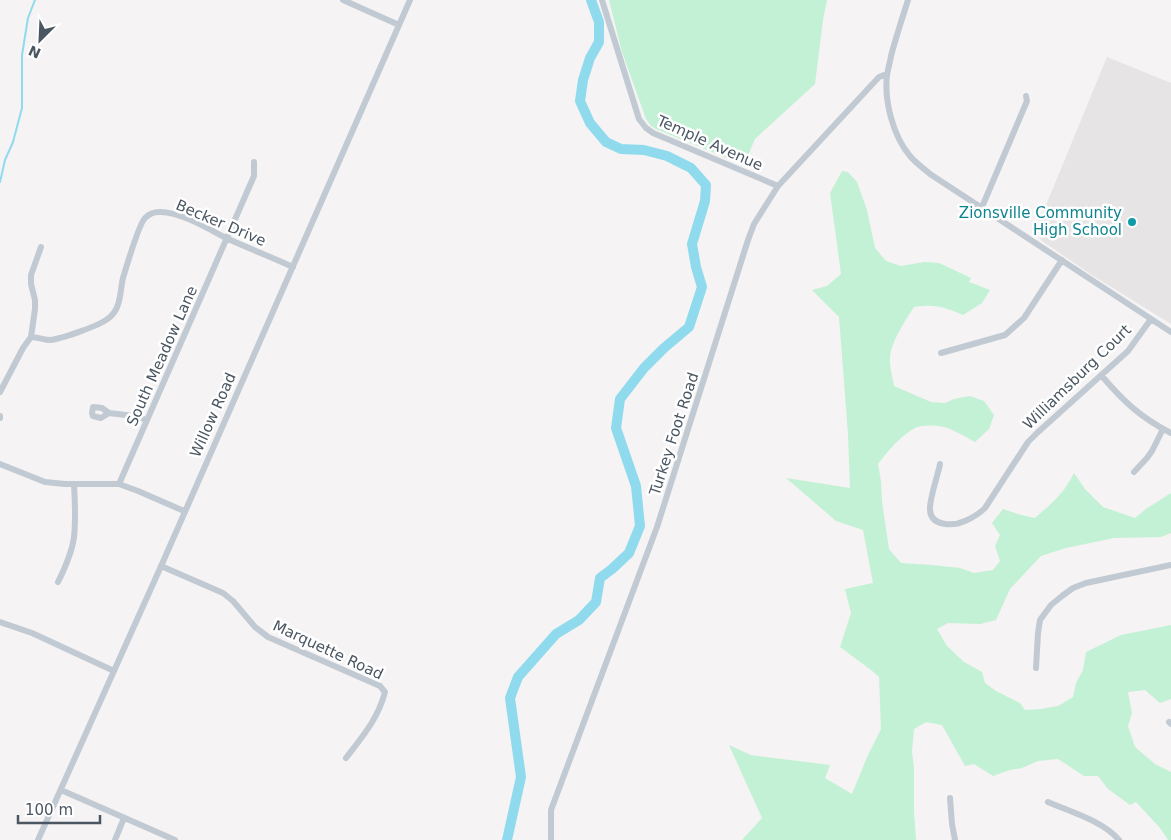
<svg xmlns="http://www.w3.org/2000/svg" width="1171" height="840" viewBox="0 0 1171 840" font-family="'DejaVu Sans',sans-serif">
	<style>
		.education { fill: #e6e4e5 }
		.green { fill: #c3f1d5 }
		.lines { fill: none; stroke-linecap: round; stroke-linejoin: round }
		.stream { stroke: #90daee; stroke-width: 2 }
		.river { stroke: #90daee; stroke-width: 10 }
		.minor { stroke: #c1cad2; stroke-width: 6 }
		.culture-dot { fill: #0f9aa8; stroke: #fff; stroke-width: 2 }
		.labels { text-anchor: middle; stroke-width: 5; stroke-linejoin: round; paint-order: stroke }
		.street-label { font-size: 15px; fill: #4a5661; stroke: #fff }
		.culture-label { font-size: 15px; fill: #0d838f; stroke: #fff; text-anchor: end }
	</style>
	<rect width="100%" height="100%" fill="#f5f3f3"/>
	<path class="education" d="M1107,57L1171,83V324L1092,275L1042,241L1035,232Z"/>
	<path class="green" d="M609,0H827L823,20L815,84L755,139L744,165L656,129L651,126L646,119L622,52Z
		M842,171L848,172L857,182L867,210L875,248L886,261L901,266L924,262L939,263L971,278L969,282L990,290L982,303L963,315C944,307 935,304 914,307C906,319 890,344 890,358C889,366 893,378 894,386L931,402L945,403L954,399L970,396L984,401L994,415L989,429L975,442C964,436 950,427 938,426C932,425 920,425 915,428C900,436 888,451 878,464L881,481L882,502L889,549L901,563L932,565L960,568L974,573L993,570L1000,561L995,546L1000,535L992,523L1003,509L1021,515L1035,518C1053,502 1063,495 1074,473L1085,489L1103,507L1135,518L1146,509L1171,493V533L1161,537L1114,538L1066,548L1041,556L1010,589L996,620L980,624L948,623L937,629L947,646L964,662L982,672L985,683L996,691L1020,703L1025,710L1041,709L1058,706L1073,697L1076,683L1083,670L1086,652L1121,635L1171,625V699L1160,703L1145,690L1128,692L1132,713L1128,726L1135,747L1155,764L1171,772V840H1168L1160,828L1136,802L1130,805L1108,789L1098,776H1084L1058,759L1038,761L1022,768L1010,770L993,776L974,764L965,766L942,725L926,722L914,729L912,752L914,768V812L916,840H742L762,818L729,745L751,755L830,765L825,778L852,794L868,755L881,729L879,677L871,670L840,647L851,613L845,589L873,583L863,530L836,521L786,478L850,488L848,434L839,317L812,290L827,286L841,274L830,193Z"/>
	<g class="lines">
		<path class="stream" d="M0,182L5,160L13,142L22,108V55L28,18L35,0"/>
		<path class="river" d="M507,840L521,777L510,698L518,677L556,634L579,620L596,602L600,578L612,569L629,553L640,526L636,486L616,428L620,399L644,368L664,348L689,327L702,287L696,267L692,244L705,201L706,185L691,168L667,156L644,150L621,149L606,142L590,123L580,101L583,80L590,58L599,42V22L591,0"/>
		<path class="minor" d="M343,0L399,25
			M602,0L639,119L646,128L653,133L778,186
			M908,0C902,19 896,37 891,56C890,62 888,69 887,75C884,101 893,136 910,156C916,163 923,168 930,174L1171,332
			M982,207L1027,101L1026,96
			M31,337L35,309V300L31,284V275L41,247
			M941,353L1005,335L1024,318L1062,260
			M1101,375C1123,401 1141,418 1171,433
			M0,392L23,348L31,337C38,337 44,340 50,340C61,339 102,325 110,317C121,308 120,291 123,278C126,268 139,224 145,218C149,214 154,212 159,212C179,211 209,229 226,238C248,248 271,257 293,267
			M109,413L101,418L93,416L92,413L93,407L102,408L109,413L134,416L147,420
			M0,416V418
			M0,464L45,482L65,484H119L138,491L184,511
			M940,464C938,475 929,500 930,510C931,527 954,526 965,521C972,518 979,514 985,508L1028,442L1037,433L1128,351L1151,319
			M1134,472L1147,458L1152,451L1163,429
			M119,484L254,176V162
			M161,566L223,593L233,601L255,627L268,637L380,686L385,692C378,719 362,737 346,758
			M58,582C65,568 72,552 74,537C76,519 75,502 74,484
			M0,622L32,633L114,671
			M1036,668L1038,633L1040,620L1051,605L1062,596L1073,588L1086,583L1171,565
			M1169,722L1171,724
			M61,790L175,840
			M950,798L952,824L955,840
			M1048,802C1071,812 1103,821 1119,840
			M38,840L162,564L410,0
			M115,840L124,818
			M551,840V810L657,527L748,240L754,224L778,186L879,77L887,74"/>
	</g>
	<circle class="culture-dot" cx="1132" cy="222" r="5"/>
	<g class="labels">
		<g class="street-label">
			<text transform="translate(710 143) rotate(24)" y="5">Temple Avenue</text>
			<text transform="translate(221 223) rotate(23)" y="5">Becker Drive</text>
			<text transform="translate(162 356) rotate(-66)" y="5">South Meadow Lane</text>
			<text transform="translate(1077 377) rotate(-44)" y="5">Williamsburg Court</text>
			<text transform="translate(213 415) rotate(-66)" y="5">Willow Road</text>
			<text transform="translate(674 434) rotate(-72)" y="5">Turkey Foot Road</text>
			<text transform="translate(328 650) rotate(25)" y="5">Marquette Road</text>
		</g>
		<g class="culture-label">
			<text x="1122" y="218">Zionsville Community<tspan x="1122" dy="17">High School</tspan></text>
		</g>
	</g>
	<g transform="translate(40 40) rotate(204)" stroke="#ffffff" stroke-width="4" paint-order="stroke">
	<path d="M0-4L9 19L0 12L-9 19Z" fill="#4a5661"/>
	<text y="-8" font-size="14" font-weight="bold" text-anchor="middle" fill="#4a5661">N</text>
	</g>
	<path d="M18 815v8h82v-8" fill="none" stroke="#4a5661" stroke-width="2.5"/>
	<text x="25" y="815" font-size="15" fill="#4a5661" stroke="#ffffff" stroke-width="4" paint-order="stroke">100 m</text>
</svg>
